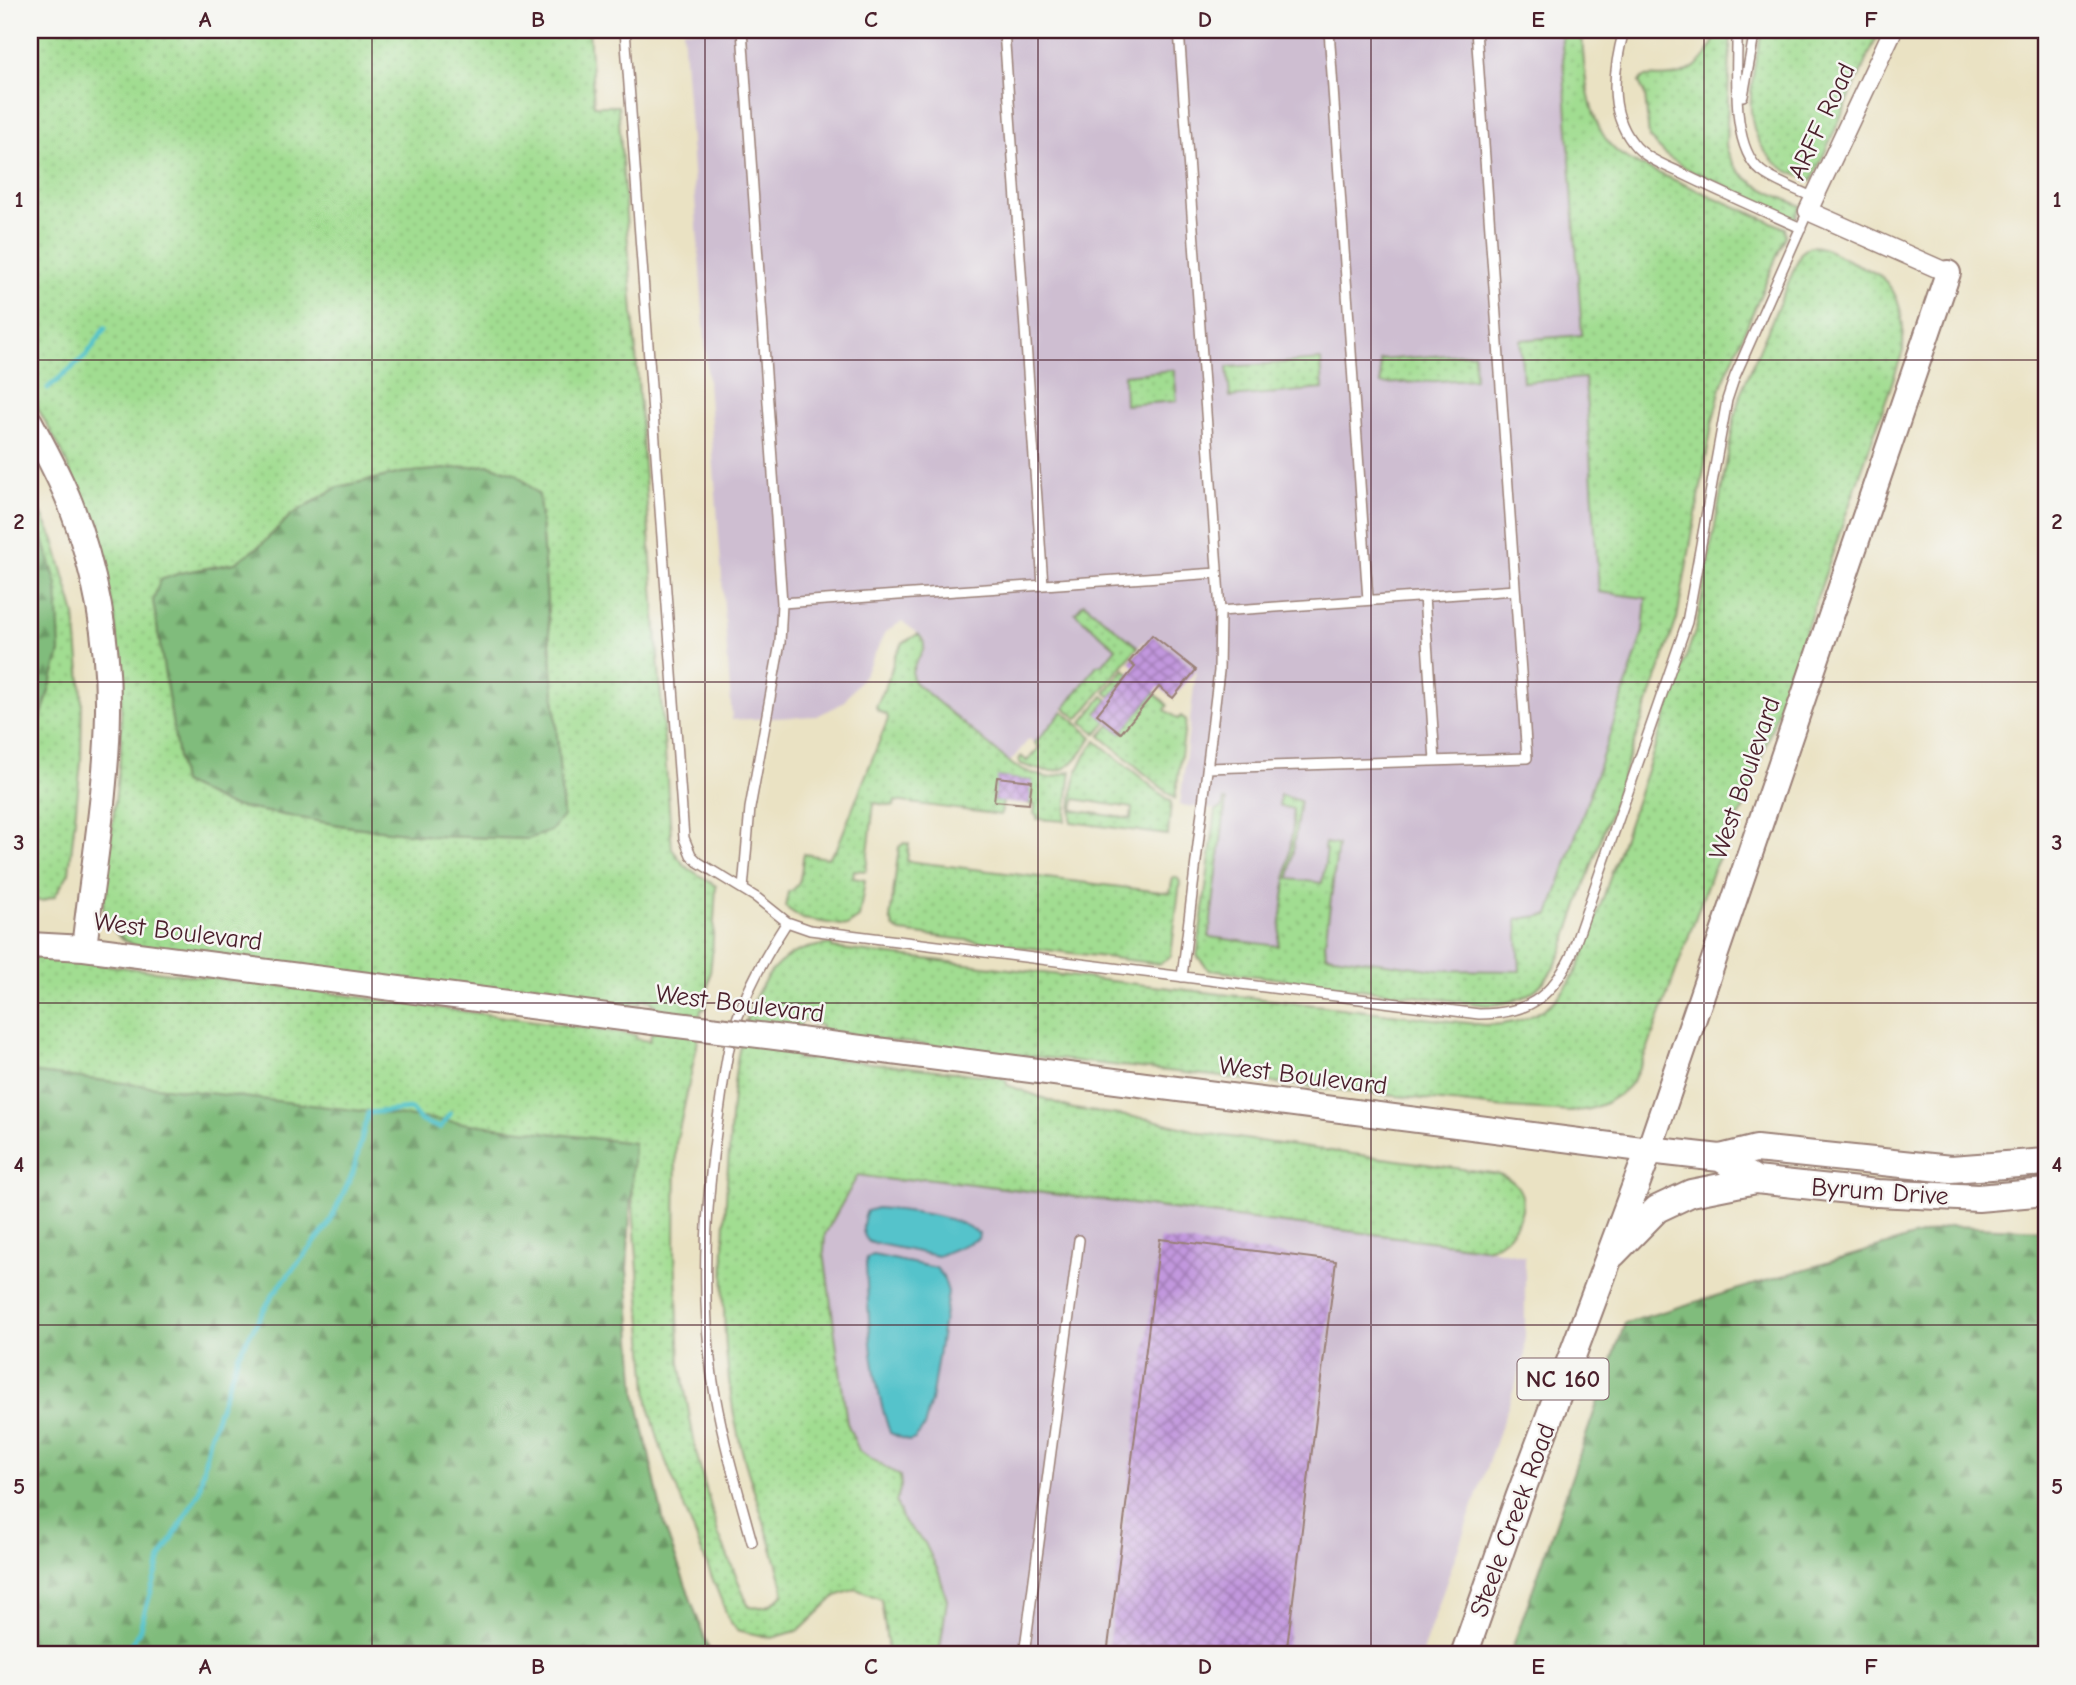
<svg xmlns="http://www.w3.org/2000/svg" width="2076" height="1685" viewBox="0 0 2076 1685" font-family="'Comic Neue',sans-serif">
	<style>
		.industrial { fill: #cebed1 }
		.grass { fill: url(#grass-dots); stroke: #767e5e; stroke-width: 2; fill-rule: evenodd }
		.forest { fill: url(#forest-firs); stroke: #656e53; stroke-width: 2 }
		.water { fill: #55c3cb; stroke: #50717b; stroke-width: 2 }
		.lines { fill: none; stroke-linecap: round; stroke-linejoin: round }
		.stream { stroke: #55c3cb; stroke-width: 5 }
		.building { fill: url(#building-cross-hatch) }
		.lane-casing { stroke: #9a8077; stroke-width: 12 }
		.street-casing { stroke: #9a8077; stroke-width: 21 }
		.secondary-casing { stroke: #9a8077; stroke-width: 28 }
		.primary-casing { stroke: #9a8077; stroke-width: 30 }
		.lane { stroke: #fff; stroke-width: 9 }
		.street { stroke: #fff; stroke-width: 18 }
		.secondary { stroke: #fff; stroke-width: 24 }
		.primary { stroke: #fff; stroke-width: 26 }
		.secondary-bridge-casing { stroke: #9a8077; stroke-width: 28; stroke-linecap: butt }
		.secondary-bridge { stroke: #fff; stroke-width: 24 }
		.grid { fill: none; stroke: #4a1f2b; stroke-width: 2; stroke-opacity: 0.55 }
		.labels { text-anchor: middle; stroke-width: 5; stroke-linejoin: round; paint-order: stroke }
		.shield { fill: #f6f6f2; stroke: #7e6067; stroke-width: 2 }
		.shield-label { font-size: 24px; font-weight: bold; fill: #4a1f2b }
		.street-label { font-size: 26px; fill: #4a1f2b; stroke: #f6f6f2 }
		.neatline { fill: none; stroke: #4a1f2b; stroke-width: 2.5 }
		.grid-label { font-size: 23px; text-anchor: middle; font-weight: bold; fill: #4a1f2b }
	</style>
	<defs>
		<pattern id="grass-dots" width="8" height="8" patternUnits="userSpaceOnUse" patternTransform="scale(1.75)"><rect width="8" height="8" fill="#a1dd91"/><path d="M2 2h.1M6 6h.1" fill="none" stroke="#8cbd7d" stroke-width="1.8" stroke-linecap="round"/></pattern>
		<pattern id="forest-firs" width="22" height="20" patternUnits="userSpaceOnUse" patternTransform="scale(1.75)"><rect width="22" height="20" fill="#80bc7b"/><path d="M5 1l3.5 6h-7zM16 11l3.5 6h-7z" fill="#6b9865"/></pattern>
		<pattern id="building-cross-hatch" width="8" height="8" patternUnits="userSpaceOnUse" patternTransform="scale(1.75)"><rect width="8" height="8" fill="#c298de"/><path d="M0 0l8 8M0 8l8-8" fill="none" stroke="#a07bb4"/></pattern>
	</defs>
	<rect width="100%" height="100%" fill="#f6f6f2"/>
	<filter id="ink" filterUnits="userSpaceOnUse"><feTurbulence type="fractalNoise" baseFrequency=".0143" numOctaves="2"/><feDisplacementMap in="SourceGraphic" scale="14" xChannelSelector="R" yChannelSelector="G"/><feConvolveMatrix kernelMatrix="1 2 1 2 8 2 1 2 1" color-interpolation-filters="sRGB"/></filter>
	<filter id="wash" filterUnits="userSpaceOnUse"><feTurbulence type="fractalNoise" baseFrequency=".00686" numOctaves="4" result="noise"/><feDisplacementMap in="SourceGraphic" scale="28" xChannelSelector="R" yChannelSelector="G"/><feGaussianBlur stdDeviation="1.57" result="paint"/><feColorMatrix in="noise" values="0 0 0 0 0 0 0 0 0 0 0 0 0 0 0 0 0 1.4 0 .05"/><feComposite in="paint" operator="in"/></filter>
	<g filter="url(#wash)">
		<rect width="100%" height="100%" fill="#eae2c3"/>
		<path class="industrial" d="M683,30H1560L1599,592L1647,597L1643,632L1625,689L1549,916L1517,919L1520,971L1437,970L1326,955L1327,849L1323,883L1289,879L1300,801L1281,796L1279,806L1293,809V824L1278,947L1209,937L1226,801L1224,800L1222,808L1218,810L1180,805L1196,670L1153,635L1138,647L1084,603L1075,614L1117,648L1103,664L1097,665L1080,686V690L1035,743L1029,739L1010,762L914,682L911,673L924,650V639L902,621L886,632L864,675L843,703L817,716L732,720Z
			M858,1175L898,1181L924,1178L1484,1248L1525,1256V1357L1421,1655H915L925,1543L903,1521L896,1502L901,1486L900,1476L859,1451L847,1423L824,1252L825,1234Z"/>
		<path class="grass" d="M30,30H589L594,106H618L672,849L685,866L716,886L712,955L706,1008L701,1010L697,1046L676,1144L675,1252L680,1362L696,1452L718,1533L749,1607C766,1609 773,1605 784,1593C771,1531 743,1472 733,1409C719,1322 723,1237 729,1150C732,1098 735,1024 765,980C783,954 801,947 832,944V948L1484,1025C1534,1025 1563,1003 1582,959L1697,625L1735,415L1741,392L1801,253L1810,246C1825,246 1837,255 1850,261C1860,266 1871,270 1880,276C1903,295 1904,324 1903,351L1745,805L1712,872L1648,1048L1633,1081L1623,1092L1606,1103L1590,1109L1572,1112L1506,1108L882,1040L820,1029L821,1025L812,1024V1020H801L797,1059L808,1060V1056L1000,1077L1006,1080L1007,1085L1073,1109L1150,1119L1204,1133L1244,1139L1499,1174C1505,1177 1513,1180 1517,1186C1531,1204 1516,1232 1499,1243C1495,1246 1489,1247 1484,1248L924,1178L898,1181L858,1175L825,1234L824,1252L847,1423L859,1451L900,1476L901,1486L896,1502L903,1521L925,1543L939,1573L947,1600L939,1655H886L887,1642L881,1599L856,1589L836,1596L800,1630L772,1638L737,1630L729,1620L661,1449L648,1403L632,1193L625,1156L30,1119V956L286,987L636,1035V1039L650,1041L656,1005L652,1004V1001L641,999L640,1003L632,1002L631,1007L583,1002L136,946C118,938 107,927 103,907L121,748V680L114,614L100,551L90,520L62,452L30,394ZM489,465L539,495L563,815L551,831L528,839L432,836L345,826L228,805L180,573L235,563L262,544L291,515L338,487L402,473Z
			M1561,30H1582C1583,66 1587,122 1614,149C1622,157 1632,161 1642,166L1785,228L1786,235L1722,384L1713,420L1677,619L1561,954C1545,989 1525,1003 1487,1005L1209,970L1197,956L1216,810L1222,808L1224,800L1226,801L1209,937L1278,946L1293,824V809L1279,806L1280,795L1300,801L1289,879L1322,883L1327,850L1324,849L1325,843L1338,845L1325,943L1326,955L1437,970L1520,971L1517,919L1549,915L1625,689L1643,632L1646,598L1599,592L1585,378L1523,382L1520,340L1582,335Z
			M1717,30H1731L1726,145C1733,181 1772,193 1801,206L1795,219L1699,173L1698,175L1668,157L1649,138L1645,94L1639,82L1642,78C1652,75 1661,78 1671,76C1696,74 1712,53 1717,30Z
			M1762,30H1880L1812,181C1803,177 1794,175 1786,170C1734,139 1752,77 1762,30Z
			M1474,353L1475,379L1381,384L1380,360Z
			M1321,360L1323,389L1230,397L1227,367Z
			M1174,370L1177,401L1125,405L1124,375Z
			M30,490L54,540L75,615L82,695L81,763L69,873L55,896L42,901L30,900V756L60,652L39,527L30,524Z
			M1084,603L1138,647L1078,719L1065,708L1097,665L1103,664L1116,648L1075,613Z
			M918,634C937,651 904,663 914,682L1014,766L1031,773L1050,778L1071,771L1065,821L1037,819V815L1034,814L1035,805L1029,804L1031,781L998,777L994,800L1003,801L1001,815L895,801L894,806L874,803L866,871L854,870L853,878L865,880L859,918L847,926L803,919L785,907L788,892C804,887 800,868 804,854L827,858L837,848L888,719L887,715L878,711L876,707L889,678L895,656L903,643Z
			M1124,669L1130,674L1111,697L1105,692Z
			M1154,693L1168,705L1165,710L1178,719L1181,716L1186,720L1175,799L1100,736L1110,725L1121,733Z
			M1103,696L1108,700L1097,713L1107,722L1097,734L1082,722Z
			M1063,711L1092,737C1071,771 1059,779 1021,764L1019,761L1021,756L1027,761L1039,748L1035,743Z
			M1096,741L1171,802L1168,835L1071,822C1071,790 1074,766 1096,741ZM1075,799L1132,808L1131,819L1073,810Z
			M904,843L909,844L907,861L1170,893L1173,877H1177L1180,882L1171,956L1160,964L901,932L894,928L890,919L899,847Z"/>
		<path class="forest" d="M489,465L517,474L539,495L563,816L551,831L528,839L432,836L345,826L228,805L182,783L153,601L160,580L180,573L235,563L262,544L291,515L338,487L402,473Z
			M30,524L39,526L57,585L60,652L30,756Z
			M30,1072L634,1143L627,1269L636,1394L665,1528L709,1650L757,1655H30Z
			M1950,1226L2046,1230V1655H1510L1625,1323Z"/>
		<path class="water" d="M877,1208C907,1211 955,1214 979,1234L978,1239L938,1256L869,1242C860,1233 862,1222 867,1211Z
			M873,1255L936,1268L943,1276L948,1292L931,1401L924,1427L915,1439L909,1441L890,1433C870,1375 869,1325 866,1264L867,1258Z"/>
		<g class="lines">
			<path class="stream" d="M48,388L87,355L105,328
				M125,1655L139,1631L161,1558L199,1492L209,1439L239,1353L274,1293L328,1226L353,1173L368,1113L411,1109L421,1121L440,1128L450,1114"/>
		</g>
		<g id="blocks">
			<path class="building" d="M1152,635L1196,670L1173,698L1159,687L1121,733L1097,714L1135,667L1129,662Z
				M997,777L1032,781L1029,804L994,801Z
				M1160,1239L1336,1261L1286,1655H1107Z"/>
		</g>
	</g>
	<g filter="url(#ink)">
		<use href="#blocks" fill-opacity="0" stroke="#9a8077" stroke-width="2"/>
		<g class="lines">
			<g class="lane-casing">
				<path id="lane" d="M625,30L684,838L691,855L698,862L757,898L787,922L810,930L1479,1014C1526,1014 1550,999 1571,956L1687,622L1727,400L1735,376L1808,211
					M742,30L782,603L1217,573
					M1004,30L1043,585
					M1179,30L1220,611L1515,590
					M1329,30L1368,600
					M1624,30C1614,67 1607,110 1633,143C1644,158 1667,166 1683,174C1722,193 1761,210 1801,228
					M1737,30C1738,67 1729,146 1761,171C1774,182 1799,190 1814,198
					M1743,96L1755,30
					M1424,596L1435,761
					M1208,768L1527,758L1476,30
					M743,889L750,808L780,643L782,603
					M1182,977L1219,671L1220,611
					M752,1542C737,1487 720,1432 712,1376C700,1287 706,1194 720,1105C724,1077 727,1049 736,1022C748,987 767,953 787,922
					M1024,1655L1079,1240"/>
			</g>
			<g class="street-casing">
				<path id="street" d="M1893,30L1808,211L1948,273"/>
			</g>
			<g class="secondary-casing">
				<path id="secondary" d="M30,422C44,448 59,475 70,503C95,567 109,642 108,711C107,790 93,869 84,948
					M30,945L84,948L653,1022
					M799,1040L1649,1150L1948,273"/>
			</g>
			<g class="primary-casing">
				<path id="primary" d="M1720,1158L1756,1180L1877,1193L1978,1198L2046,1192
					M1613,1254L1657,1209L1691,1193L1756,1180
					M1464,1655L1519,1498L1649,1150L1720,1158L1756,1149L1951,1169L2046,1162"/>
			</g>
			<use href="#lane" class="lane"/>
			<use href="#street" class="street"/>
			<use href="#secondary" class="secondary"/>
			<use href="#primary" class="primary"/>
			<g class="secondary-bridge-casing">
				<path id="secondary-bridge" d="M653,1022L799,1040"/>
			</g>
			<use href="#secondary-bridge" class="secondary-bridge"/>
		</g>
	</g>
	<path class="grid" d="M372,30V1655M705,30V1655M1038,30V1655M1371,30V1655M1704,30V1655M30,360H2046M30,682H2046M30,1003H2046M30,1325H2046"/>
	<g class="labels">
		<rect class="shield" x="1517.5" y="1358.5" width="91" height="41" rx="5"/>
		<g class="shield-label">
			<text x="1563" y="1387">NC 160</text>
		</g>
		<g class="street-label">
			<text transform="translate(1821 121) rotate(-65)" y="9">ARFF Road</text>
			<text transform="translate(1744 778) rotate(-71)" y="9">West Boulevard</text>
			<text transform="translate(178 931) rotate(7)" y="9">West Boulevard</text>
			<text transform="translate(740 1003) rotate(7)" y="9">West Boulevard</text>
			<text transform="translate(1303 1075) rotate(7)" y="9">West Boulevard</text>
			<text transform="translate(1880 1191) rotate(4)" y="9">Byrum Drive</text>
			<text transform="translate(1512 1520) rotate(-70)" y="9">Steele Creek Road</text>
		</g>
	</g>
	<rect width="2076" height="1685" fill="none" stroke="#f6f6f2" stroke-width="77"/>
	<rect x="38" y="38" width="2000" height="1608" class="neatline"/>
	<g class="grid-label">
		<text x="205" y="27">A</text>
		<text x="538" y="27">B</text>
		<text x="871" y="27">C</text>
		<text x="1205" y="27">D</text>
		<text x="1538" y="27">E</text>
		<text x="1871" y="27">F</text>
		<text x="19" y="207">1</text>
		<text x="2057" y="207">1</text>
		<text x="19" y="529">2</text>
		<text x="2057" y="529">2</text>
		<text x="19" y="850">3</text>
		<text x="2057" y="850">3</text>
		<text x="19" y="1172">4</text>
		<text x="2057" y="1172">4</text>
		<text x="19" y="1494">5</text>
		<text x="2057" y="1494">5</text>
		<text x="205" y="1674">A</text>
		<text x="538" y="1674">B</text>
		<text x="871" y="1674">C</text>
		<text x="1205" y="1674">D</text>
		<text x="1538" y="1674">E</text>
		<text x="1871" y="1674">F</text>
	</g>
</svg>
